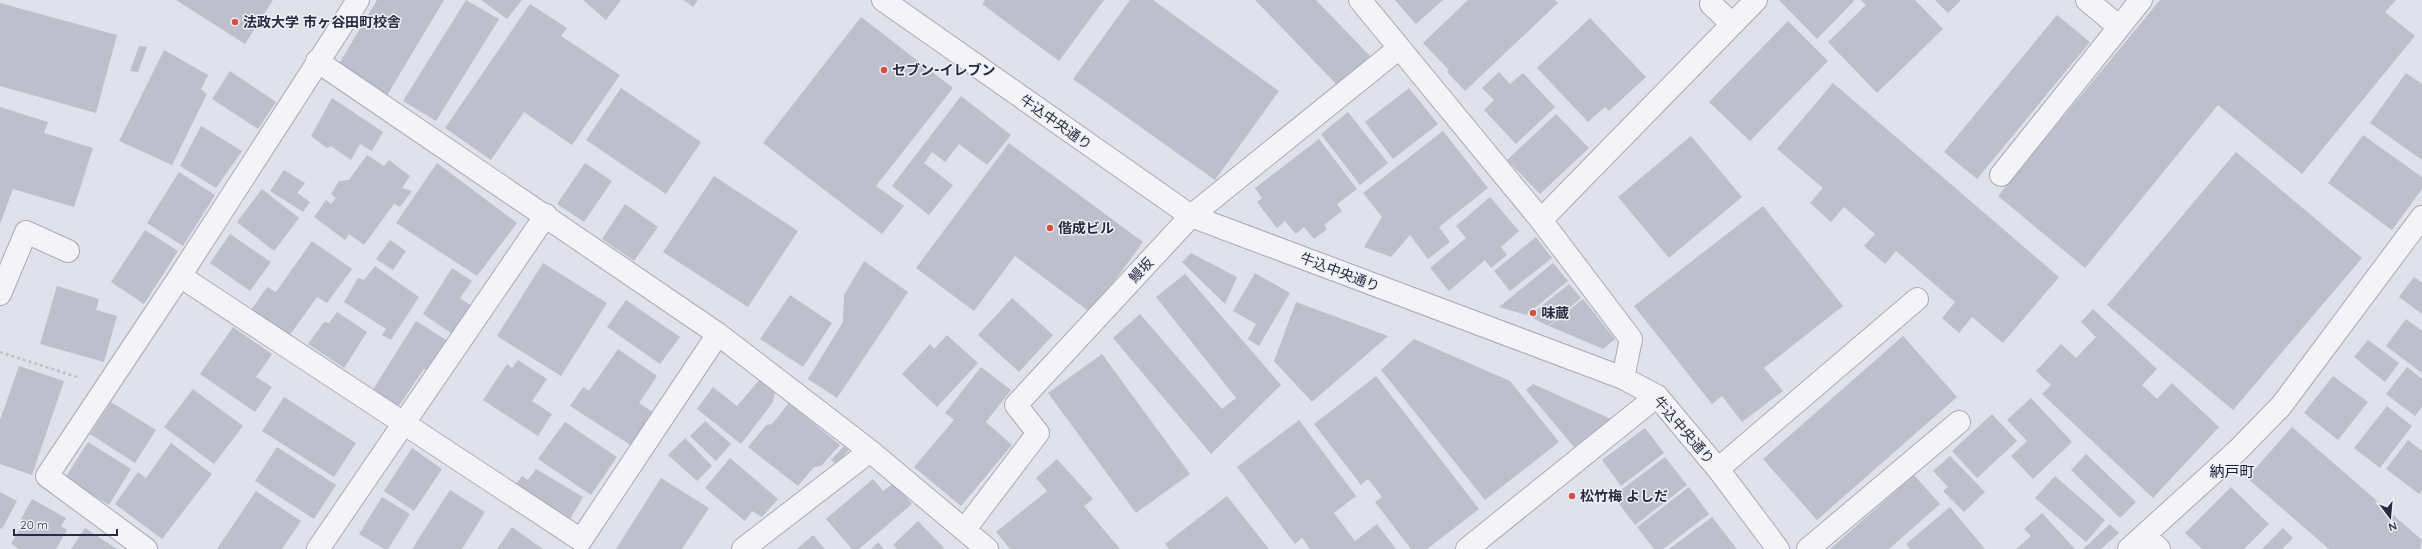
<svg xmlns="http://www.w3.org/2000/svg" width="2422" height="549" viewBox="0 0 2422 549" font-family="Quicksand,'Noto Sans JP',sans-serif">
	<style>
		.building { fill: #bdbfcd }
		.lines { fill: none; stroke-linecap: round; stroke-linejoin: round }
		.minor-casing { stroke: #a9aab8; stroke-width: 24 }
		.path { stroke: #bebfc9; stroke-width: 2.5; stroke-dasharray: 3 3; stroke-linecap: butt }
		.minor { stroke: #f3f3f8; stroke-width: 22 }
		.poi-dot { fill: #d45040; stroke: #f0f1f7; stroke-width: 1.5 }
		.labels { text-anchor: middle; stroke-width: 3; stroke-linejoin: round; paint-order: stroke }
		.poi-label { font-size: 14px; font-weight: bold; fill: #282b42; stroke: #f0f1f7; text-anchor: start }
		.street-label { font-size: 14px; fill: #282b42; stroke: #f0f1f7 }
		.neighbourhood-label { font-size: 15px; fill: #1a1c33; stroke: #f0f1f7 }
	</style>
	<rect width="100%" height="100%" fill="#e0e1ea"/>
	<path class="building" d="M176,0H273L245,44Z
		M377,0H444L386,97L337,67Z
		M466,0L499,19L436,121L403,101Z
		M481,0H522L507,19Z
		M583,0H621L606,20Z
		M684,0H698L693,7Z
		M985,0H1104L1059,61L982,4Z
		M1130,0H1153L1279,91L1215,180L1073,79Z
		M1255,0H1316L1370,56L1338,86Z
		M1395,0H1443L1416,24Z
		M1468,0H1555L1558,3L1465,91L1447,72L1449,70L1423,43Z
		M1779,0H1853L1854,1L1817,39Z
		M1861,0H1915L1943,29L1877,93L1828,42L1866,5Z
		M1935,0H1961L1948,13Z
		M2160,0H2396L2385,12L2415,36L2302,174L2218,105L2085,268L1998,196Z
		M0,3L117,35L96,113L0,86Z
		M530,4L567,28L561,36L620,75L572,145L524,112L491,160L445,128Z
		M2057,15L2090,42L1977,179L1944,152Z
		M861,17L953,88L876,186L904,206L882,234L763,143Z
		M1590,18L1646,77L1609,111L1605,107L1588,122L1537,68Z
		M1788,21L1828,61L1750,141L1709,102Z
		M139,46L147,47L138,72L130,71Z
		M164,50L208,75L201,89L207,94L172,165L119,141Z
		M230,71L276,102L258,129L212,99Z
		M1499,72L1510,84L1523,73L1555,107L1516,144L1484,110L1494,100L1482,88Z
		M2406,73L2422,84V160L2370,123Z
		M1833,83L2059,277L2003,343L1972,317L1959,333L1942,318L1955,302L1896,251L1885,264L1864,246L1875,234L1844,207L1831,222L1810,203L1823,188L1777,149Z
		M621,88L701,142L666,194L586,140Z
		M1409,88L1438,124L1393,159L1365,122Z
		M961,96L1011,135L987,165L959,144L945,162L932,152L924,163L953,185L929,215L892,186Z
		M332,98L383,132L372,151L360,144L351,160L331,146L327,148L311,136Z
		M0,107L48,122L44,133L93,148L74,207L13,189L0,224Z
		M1348,112L1388,163L1360,185L1321,134Z
		M1556,114L1589,148L1540,194L1507,160Z
		M201,126L242,151L216,188L180,166Z
		M1443,131L1488,188L1439,227L1450,242L1428,259L1410,235L1391,257L1364,247L1382,217L1363,193Z
		M2363,135L2422,177V189L2392,230L2328,183Z
		M1691,136L1742,197L1669,258L1618,197Z
		M1319,139L1357,189L1337,204L1342,211L1324,225L1327,229L1314,239L1304,227L1296,234L1285,221L1277,228L1257,202L1262,198L1255,188Z
		M1009,143L1143,242L1091,313L1015,256L974,311L916,268Z
		M2236,152L2362,258L2233,410L2107,305Z
		M367,155L384,166L389,160L410,176L402,188L412,191L400,207L394,204L364,245L349,234L345,240L314,217L326,200L331,204L336,198L331,194L339,181L349,180Z
		M437,163L517,223L477,276L396,223Z
		M585,163L612,181L584,222L557,204Z
		M284,170L305,183L297,193L310,202L303,212L270,191Z
		M179,172L215,195L183,246L147,223Z
		M714,176L798,231L748,307L663,252Z
		M262,189L299,218L274,251L237,222Z
		M1490,197L1519,231L1501,247L1507,255L1491,268L1485,260L1449,291L1430,268L1466,238L1456,226Z
		M625,204L658,227L634,261L602,239Z
		M1763,206L1843,306L1764,368L1783,391L1742,422L1722,396L1712,404L1634,306Z
		M145,230L178,251L144,304L111,282Z
		M230,234L271,262L250,291L210,263Z
		M1536,237L1552,258L1510,291L1494,271Z
		M390,240L406,251L393,270L376,259Z
		M312,241L352,269L327,303L317,297L287,339L249,313L267,287L276,292Z
		M1191,253L1237,277L1225,304L1182,262Z
		M864,261L908,292L837,398L808,379L843,322L844,295Z
		M543,263L607,303L561,376L497,336Z
		M1553,263L1568,281L1526,315L1499,307Z
		M375,266L419,297L391,340L382,335L386,329L344,302L358,278L364,280Z
		M452,268L472,281L460,298L473,307L454,335L423,314Z
		M1255,273L1290,293L1259,346L1248,339L1256,324L1233,311Z
		M1185,274L1281,385L1211,454L1113,338L1140,314L1222,409L1236,398L1156,297Z
		M2414,277L2422,283V314L2399,297Z
		M1569,284L1581,298L1548,326L1529,316Z
		M57,286L99,299L96,310L117,316L104,362L40,344Z
		M790,295L832,323L803,367L760,339Z
		M1012,298L1053,335L1019,372L978,335Z
		M1583,299L1615,339L1603,349L1549,326Z
		M626,300L680,337L660,364L607,327Z
		M1296,302L1388,336L1312,402L1274,361Z
		M2093,309L2157,369L2142,385L2157,399L2172,383L2219,427L2153,498L2042,394L2051,385L2036,371L2061,344L2076,358L2096,337L2081,322Z
		M337,312L367,332L344,368L308,344L324,322L329,323Z
		M2406,319L2422,331V373L2386,346Z
		M416,321L448,341L429,372L424,369L398,407L372,391Z
		M233,327L272,354L256,377L272,387L255,412L200,374Z
		M947,335L978,363L937,407L902,374L930,344L934,349Z
		M1903,336L1957,397L1817,520L1763,459Z
		M1414,339L1510,381L1559,442L1485,500L1381,370Z
		M2368,340L2399,363L2385,382L2354,357Z
		M618,349L657,376L639,403L654,413L632,446L570,406L583,387L589,391Z
		M1102,354L1190,474L1136,513L1048,393Z
		M518,360L547,379L532,401L552,414L538,436L483,400L507,364L512,368Z
		M19,366L64,381L32,475L0,464V420Z
		M981,367L1011,390L986,422L1012,445L961,506L914,467L954,420L945,413Z
		M2407,367L2422,379V407L2415,416L2386,394Z
		M1376,376L1479,509L1427,549H1411L1375,502L1382,497L1368,479L1361,485L1314,424Z
		M2333,376L2368,402L2338,440L2304,413Z
		M760,379L775,392L773,402L741,444L697,409L713,387L737,406Z
		M1533,384L1611,419L1574,447L1526,390Z
		M193,389L243,426L214,464L164,427Z
		M284,397L356,443L334,477L262,431Z
		M2031,398L2072,442L2033,479L2011,456L2027,441L2007,420Z
		M111,402L156,430L135,463L90,434Z
		M789,403L840,445L821,466L814,467L798,486L748,447L766,425L772,424Z
		M2387,406L2412,426L2380,468L2354,448Z
		M1992,414L2017,441L1977,478L1952,451Z
		M1299,420L1356,496L1334,513L1355,541L1377,524L1396,549H1310L1302,538L1295,544L1237,467Z
		M705,421L731,444L716,461L690,436Z
		M565,422L617,457L591,495L538,459Z
		M2292,427L2422,540L2420,549H2329L2247,478Z
		M1645,428L1664,453L1621,486L1602,460Z
		M685,438L712,466L697,481L668,455Z
		M2408,440L2422,451V491L2419,494L2386,469Z
		M88,442L131,469L109,505L65,478Z
		M171,443L212,474L162,539L115,504L138,472L146,478Z
		M844,446L849,450L836,464L831,460Z
		M277,447L336,485L314,519L255,481Z
		M412,448L442,469L414,511L384,491Z
		M2086,454L2136,502L2120,518L2071,470Z
		M1950,456L1985,492L1964,512L1943,491L1948,487L1933,471Z
		M1665,457L1687,485L1635,525L1613,496Z
		M730,458L778,499L762,517L752,511L745,521L705,488Z
		M1057,459L1093,499L1084,506L1120,549H1010L996,532L1047,491L1036,478Z
		M536,469L583,497L569,521L514,487L522,476L528,480Z
		M1914,475L1940,504L1889,549H1830Z
		M2055,476L2105,520L2086,542L2035,498Z
		M661,478L709,508L682,549H616Z
		M873,479L883,491L894,483L912,504L859,549H852L826,519Z
		M1689,487L1709,514L1663,549H1654L1637,527Z
		M2231,487L2269,524L2244,549H2202L2185,533Z
		M450,490L485,512L462,549H412Z
		M256,491L301,521L282,549H217Z
		M0,492L17,501L2,529L0,528Z
		M1227,496L1269,549H1169L1165,544Z
		M382,497L410,514L388,549H384L359,534Z
		M32,499L66,518L61,526L67,530L56,549H19L11,544L21,526V519Z
		M1950,507L1985,549H1910L1906,544Z
		M2042,513L2075,549H2016L2031,536L2024,529Z
		M1712,517L1737,549H1669Z
		M918,521L944,548L943,549H897L893,545Z
		M2110,524L2119,533L2101,549H2083Z
		M512,527L543,549H497Z
		M85,528L117,549H71Z
		M2283,528L2293,538L2282,549H2262Z
		M813,535L825,549H797Z
		M878,542L884,549H871Z"/>
	<g class="lines">
		<g class="minor-casing">
			<path id="minor" d="M883,0L1191,216L1623,378L1657,396L1718,469L1778,549
				M1360,0L1541,220L1631,339L1623,378
				M2087,0L2118,26
				M1711,4L1732,24
				M317,61L718,334L870,451L987,549
				M2001,175L2141,0
				M1541,220L1756,0
				M180,276L581,540L718,334
				M0,294L26,232L68,251
				M1718,469L1917,299
				M965,529L1038,433L1016,405L1191,216L1398,49
				M2145,535L2159,549
				M146,549L47,476L180,276L358,0
				M318,549L546,215
				M743,549L870,451
				M1467,549L1657,396
				M1808,549L1959,422
				M2129,549L2238,450L2281,406L2422,217"/>
		</g>
		<path class="path" d="M0,352L77,377"/>
		<use href="#minor" class="minor"/>
	</g>
	<g class="poi-dot">
		<circle cx="235" cy="22" r="4"/>
		<circle cx="884" cy="70" r="4"/>
		<circle cx="1050" cy="228" r="4"/>
		<circle cx="1533" cy="313" r="4"/>
		<circle cx="1572" cy="496" r="4"/>
	</g>
	<g class="labels">
		<g class="poi-label">
			<text x="243" y="27">法政大学 市ヶ谷田町校舎</text>
			<text x="892" y="75">セブン-イレブン</text>
			<text x="1058" y="233">偕成ビル</text>
			<text x="1541" y="318">味蔵</text>
			<text x="1580" y="501">松竹梅 よしだ</text>
		</g>
		<g class="street-label">
			<text transform="translate(1056 122) rotate(35)" y="5">牛込中央通り</text>
			<text transform="translate(1141 270) rotate(-47)" y="5">鰻坂</text>
			<text transform="translate(1340 272) rotate(21)" y="5">牛込中央通り</text>
			<text transform="translate(1684 430) rotate(49)" y="5">牛込中央通り</text>
		</g>
		<g class="neighbourhood-label">
			<text x="2232" y="477">納戸町</text>
		</g>
	</g>
	<g transform="translate(2390 517) rotate(164)" stroke="#f0f1f7" stroke-width="3" paint-order="stroke">
	<path d="M0-3L7 15L0 10L-7 15Z" fill="#282b42"/>
	<text y="-6" font-size="11" font-weight="bold" text-anchor="middle" fill="#282b42">N</text>
	</g>
	<path d="M14 529v6h103v-6" fill="none" stroke="#282b42" stroke-width="2"/>
	<text x="20" y="529" font-size="12" fill="#282b42" stroke="#f0f1f7" stroke-width="3" paint-order="stroke">20 m</text>
</svg>
